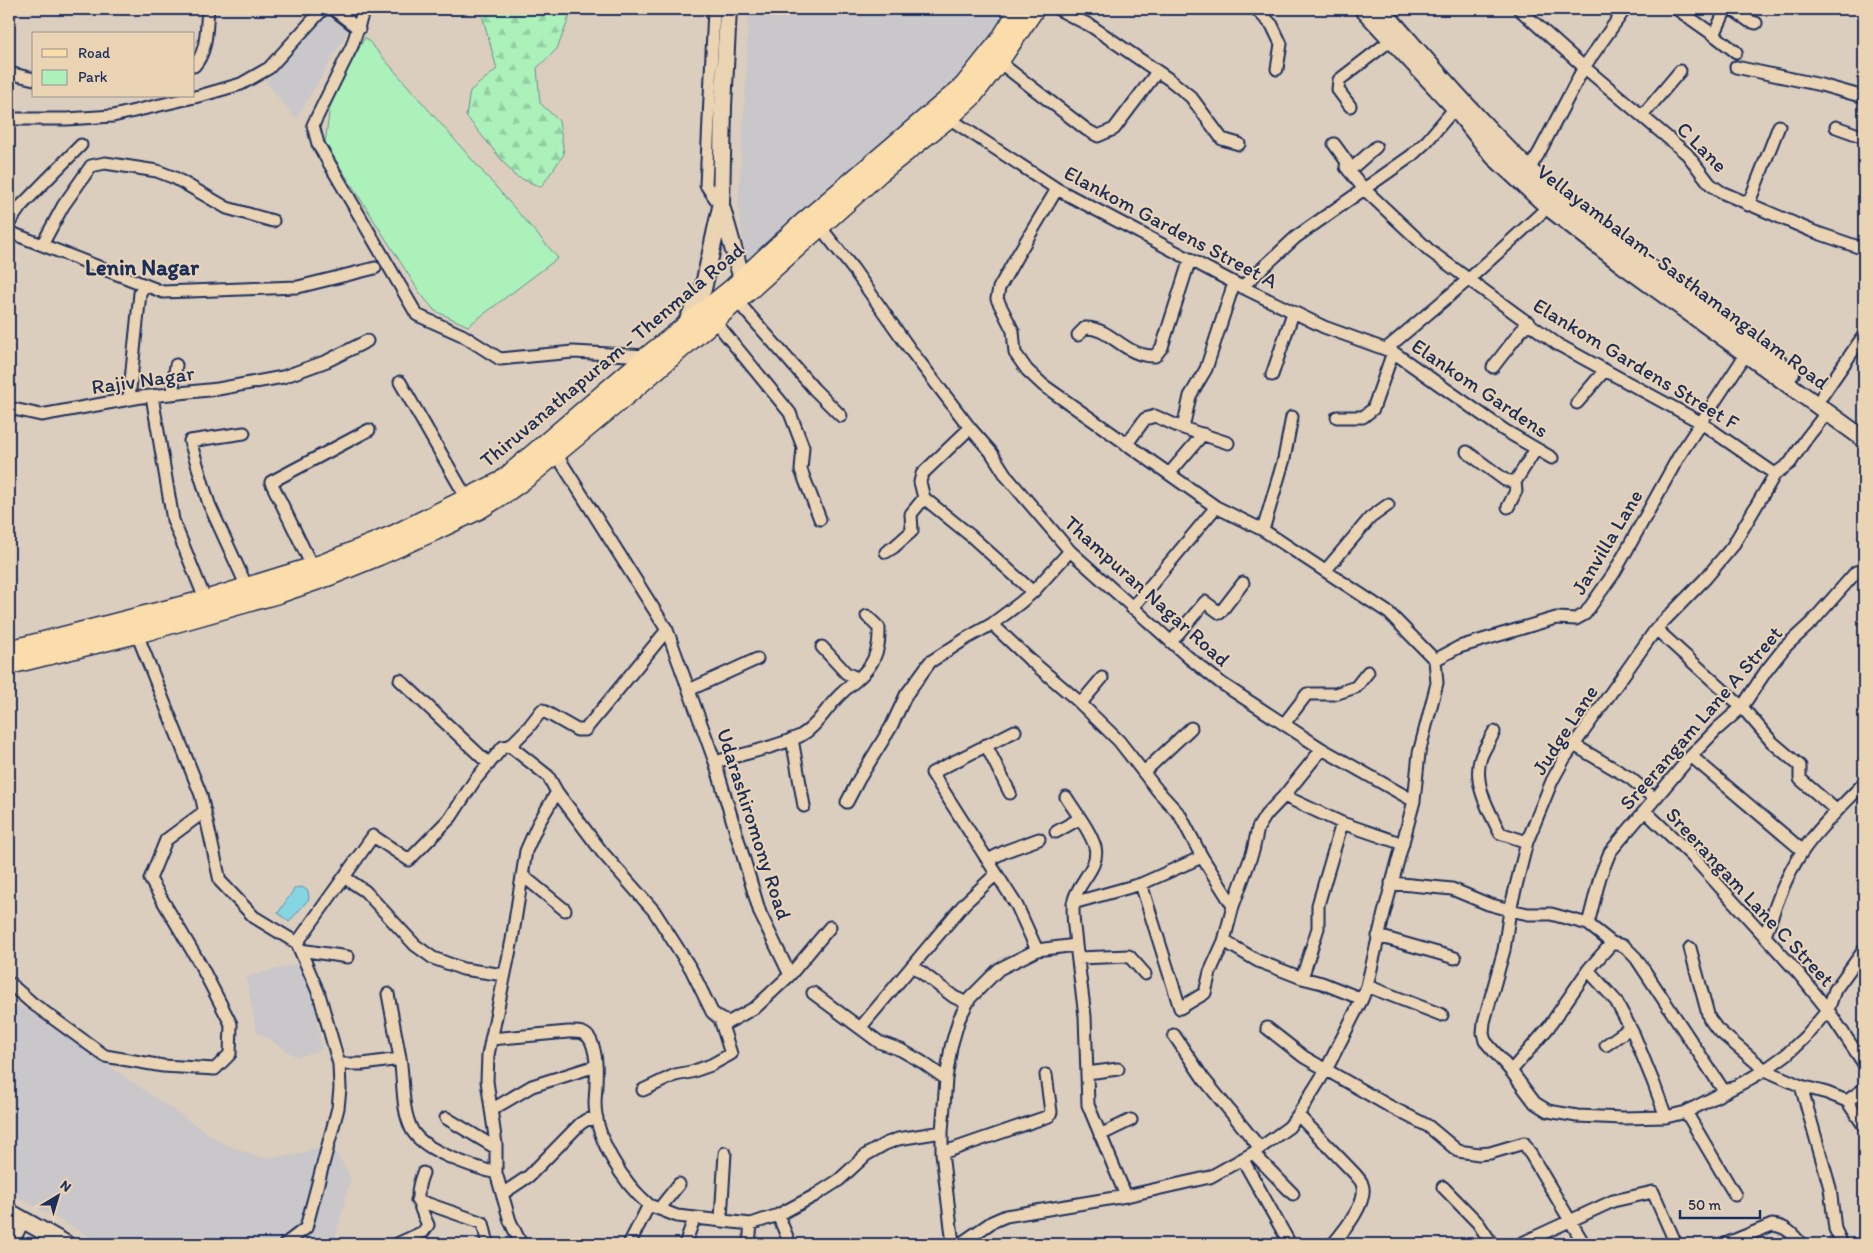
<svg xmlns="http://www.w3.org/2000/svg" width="1873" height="1253" viewBox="0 0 1873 1253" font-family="Itim,sans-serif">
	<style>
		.built { fill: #c9c7c9 }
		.forest { fill: url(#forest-firs); stroke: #64908c }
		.park { fill: #acf0ba; stroke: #64908c }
		.water { fill: #86d5e2; stroke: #5b93ad }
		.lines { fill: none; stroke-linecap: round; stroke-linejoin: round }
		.street-casing { stroke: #1b2f5e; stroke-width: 15 }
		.secondary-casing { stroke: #1b2f5e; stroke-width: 20 }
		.primary-casing { stroke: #1b2f5e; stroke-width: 21 }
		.street { stroke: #ebd4b4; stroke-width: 11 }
		.secondary { stroke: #ebd4b4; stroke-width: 16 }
		.primary { stroke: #fbddab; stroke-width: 18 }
		.labels { text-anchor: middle; stroke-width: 4; stroke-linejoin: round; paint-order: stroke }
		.street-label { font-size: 21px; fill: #1b2f5e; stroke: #ebd4b4 }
		.neighbourhood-label { font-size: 22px; font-weight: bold; fill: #1b2f5e; stroke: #ebd4b4 }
	</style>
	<defs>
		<pattern id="forest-firs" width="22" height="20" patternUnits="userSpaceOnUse" patternTransform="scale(1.25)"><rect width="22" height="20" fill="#acf0ba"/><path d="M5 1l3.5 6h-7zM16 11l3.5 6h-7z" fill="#93cea2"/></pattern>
	</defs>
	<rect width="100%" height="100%" fill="#dccebe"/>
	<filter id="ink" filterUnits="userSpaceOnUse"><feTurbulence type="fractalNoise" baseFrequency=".02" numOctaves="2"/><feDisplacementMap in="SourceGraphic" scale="10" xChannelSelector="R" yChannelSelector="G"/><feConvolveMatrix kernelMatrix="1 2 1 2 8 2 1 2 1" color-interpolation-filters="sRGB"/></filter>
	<g filter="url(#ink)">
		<path class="built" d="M748,9H1011L973,63L950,85L909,119L747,266L738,206L746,78Z
			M325,17L336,20L348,31L296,119L266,82Z
			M299,963L313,997L322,1050L297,1057L257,1032L246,977Z
			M9,998L222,1143L261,1158L295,1155L330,1143L351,1177L334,1244H103L9,1192Z"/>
		<path class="forest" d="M485,9H570L571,13L557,49L537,68L540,103L559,121L564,154L541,187L515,176L466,116L470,91L497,69L482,15Z"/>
		<path class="park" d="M365,37L558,258L468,326L435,311L420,293L325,143L330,107L340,83Z"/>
		<path class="water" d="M302,887L308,891L309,899L289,922L278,913L295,888Z"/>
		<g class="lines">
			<g class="street-casing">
				<path id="street" d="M333,9L359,29
					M364,9L352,46L313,125L318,144L417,315L462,335L500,359L573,352L647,356
					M714,9L706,185L721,207
					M1058,9L1091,26L1170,80L1191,97L1222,139L1239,144
					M1256,9L1272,25L1281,44L1277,69
					M1519,9L1584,67L1687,154L1710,184L1721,192L1812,231L1864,249
					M1677,9L1714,35L1726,9
					M1732,9L1749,21L1756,23
					M1714,35L1736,52
					M999,62L1087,130L1098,136L1114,129L1157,72
					M194,66C208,51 206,28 208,9
					M1736,67L1821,85L1864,97
					M9,73L34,79
					M1350,106L1338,90L1339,80L1391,40
					M944,115L1057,189L1242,287L1324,327L1393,352L1504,430L1552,458
					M1642,116L1680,71
					M9,119H67L113,116L203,95L241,84L269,68L323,9H327
					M1836,127L1864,137
					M1334,144L1347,162L1346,167L1364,189L1430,251L1557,344L1700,422L1775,474
					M1349,171L1376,147
					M1526,174L1539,153L1584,67L1625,9
					M1748,205L1779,126
					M9,223L21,206L81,145
					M817,223L854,270L909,348L970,428L991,452L1007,477L1070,551L1188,657L1221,683L1322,749L1414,801
					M9,232L163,292L298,287L375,268
					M42,245L63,206L91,166L105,163L157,171L175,178L227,208L273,221
					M1242,287L1296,237L1411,156L1427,141L1455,108
					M737,301L814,389L841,416
					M714,320L790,413L803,447L801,470L820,519
					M1078,335L1085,328C1111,327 1124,357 1155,356L1162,347L1190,259
					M1386,349L1469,279L1548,207
					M1493,367L1528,322
					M1272,375L1293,313
					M400,382L470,504
					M172,394L176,365
					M152,396L173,520L205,599
					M1822,396L1864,335
					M129,399L140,293L144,286
					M1577,403L1605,370
					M9,408L41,415L141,397L218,389L283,377L327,361L367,341
					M1828,411L1806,439L1790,463L1775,474L1732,547L1705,579L1656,629L1564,759L1552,781L1527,842L1510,910L1504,950L1484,1022L1483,1033L1485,1041L1511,1071L1535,1103L1548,1111L1577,1116L1623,1118L1666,1117L1686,1112L1746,1081L1765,1070L1787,1054L1805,1037L1828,1010L1835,990L1864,950
					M1337,417H1363L1373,409L1393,352
					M970,428L922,474L920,482L924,498L971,536L1033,592
					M1183,428L1190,396L1206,369L1234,283
					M244,433L190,441L209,504L247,587
					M1126,445L1145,419L1155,416L1180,427L1228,443
					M553,449L667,630L715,762L760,913L790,975L756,1007L729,1022L720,1019L712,1012L691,969L654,911L602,852L557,792L548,776L510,746L528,728L542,710L577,730H585L667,630
					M1467,452L1505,480L1515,482
					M1169,474L1203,434
					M1508,507L1516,491L1515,482L1536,449
					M1263,530L1284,459L1292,417
					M886,552L894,547L912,531L911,514L924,498
					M1325,571L1370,518L1388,505
					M315,572L271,482L369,430
					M1132,608L1216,507
					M992,624L1029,659L1077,700L1119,741L1158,791L1180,815L1202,857L1233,906L1224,941L1258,961L1302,978L1322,983L1362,999
					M1656,629L1742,707L1772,742L1800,766V779L1837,811
					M137,634L201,795L220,881L254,917L297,943L319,994L339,1064H363L400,1059
					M1171,642L1205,602L1220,613L1243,583
					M822,647L846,673L857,678
					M1435,660L1459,647L1556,618L1576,619L1585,614L1614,573L1679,456L1746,354
					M400,680L489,764
					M689,690L757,659
					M1081,703L1102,678
					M1284,724L1307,694H1335L1356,687L1368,672
					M1015,731L932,773L1017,906L1037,950
					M1494,732C1490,740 1484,749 1481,757C1472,782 1489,811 1500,833L1527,842
					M792,739L804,806
					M986,745L1010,793
					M1574,745L1630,778L1655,799
					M1691,756L1803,851
					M715,762C742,754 775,748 800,736C815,728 824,712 835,700C847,686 867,675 874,658C879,648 879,638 879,628L867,616
					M1144,772L1191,728
					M1284,796L1342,823L1403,844
					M1066,797C1076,813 1090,830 1095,847C1100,867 1078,882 1074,900C1071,913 1075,931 1076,945
					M847,802L859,779L891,727L906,695L930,662L967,638L992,624L1020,603L1033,592L1070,551
					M1645,811L1692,856L1799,974L1828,1010L1864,1064
					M1056,832L1079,819
					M988,860L1006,851L1039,839
					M522,875L565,910
					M344,877L373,836L409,860L451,817L475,780L503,747L510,746
					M1391,883L1452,889L1488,904L1510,910L1528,914H1551L1588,924
					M1141,884L1180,1008L1205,993L1210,972L1224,941
					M1073,903L1141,884L1202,857
					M1233,906L1253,851L1258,828L1266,815L1284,796L1322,749
					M1378,936L1455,958
					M1765,936C1775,907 1785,877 1802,852C1819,827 1843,805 1864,783
					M297,943L344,877L365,891L415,945L433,958L463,969L504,975
					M1612,943L1624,946L1636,958L1724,1091
					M1690,948L1709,1018L1717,1029L1765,1070L1801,1086L1827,1093L1847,1101L1864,1089
					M300,950L348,957
					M1078,958L1129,956L1145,974
					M913,966L954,997L967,1003
					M1588,970L1616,1001L1634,1035L1654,1084L1666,1117
					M790,975L830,927
					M1302,978L1318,928V905L1342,823
					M9,983L32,1003L105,1056L163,1066L215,1069L230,1054L231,1024L200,964L150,879L166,840L205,811
					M1367,986L1442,1015
					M813,993L879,1042L901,1050L922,1062L946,1079
					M388,994C392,1015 396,1037 400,1058C404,1081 401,1109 412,1130C423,1151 474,1167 496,1173
					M860,1028L965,903L996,874
					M1267,1028L1304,1057L1389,1106L1428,1126L1458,1151L1479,1154L1490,1153L1524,1143L1584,1244
					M1174,1035L1203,1078L1260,1148
					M491,1039L568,1032C578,1032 586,1031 591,1041C599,1059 596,1082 595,1102C595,1138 622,1182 649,1205
					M1606,1045L1630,1028
					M1511,1071L1548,1028L1588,970L1612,943L1588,924L1600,877L1610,852L1691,756L1717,729L1742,707L1766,671L1785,647L1812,622L1856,572L1864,571
					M1087,1073L1118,1069
					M1801,1086L1830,1188L1835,1229L1842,1244
					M643,1090L675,1075L691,1072L711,1065L731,1054L720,1019
					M1847,1101L1864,1126
					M491,1110L532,1086L596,1066
					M1686,1112L1735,1195
					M1298,1115L1355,1174C1357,1177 1361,1180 1362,1184C1369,1201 1344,1231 1333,1244
					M446,1118L496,1148
					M1100,1135L1131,1120
					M942,1153L1049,1116L1051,1112L1046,1075
					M1253,1153L1293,1194
					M1243,1160L1290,1244
					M1443,1187L1478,1223L1492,1244
					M502,1194L529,1176L580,1124L586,1120L597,1118
					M417,1200L483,1223L488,1244
					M659,1209L679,1184
					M778,1215L790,1244
					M721,1219L725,1153
					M12,1244L24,1220
					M285,1244L306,1228L338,1108L340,1089L339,1064
					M397,1244L423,1232L428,1225C418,1204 414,1195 423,1173
					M521,1244L510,1221L496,1173V1144L487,1081L488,1055L512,940L526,851L538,824L557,792
					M629,1244L649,1205L677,1216L751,1224L778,1215L814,1196L839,1180L866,1155L885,1144L898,1139L942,1132
					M685,1244L694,1219
					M749,1244L751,1224
					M953,1244L942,1153V1132L946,1079L951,1047L959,1019L970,998L999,969L1037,950L1076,945L1085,1016L1088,1105L1126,1196
					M960,1244L992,1222L1006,1216L1126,1196L1210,1177L1253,1153L1289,1127L1298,1115L1326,1070L1362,999L1367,986L1384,913L1414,801L1419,753L1437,683L1435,660L1389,613L1263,530L1216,507L1043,385L1027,370L1015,353L1013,331L997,299L999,288L1017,256L1057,189
					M1520,1244L1613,1201L1653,1192L1676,1244
					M1725,1244L1772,1225C1786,1226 1793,1234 1801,1244"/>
			</g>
			<g class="secondary-casing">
				<path id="secondary" d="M1363,9L1455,108L1494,157L1548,207L1623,265L1864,439
					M1381,9C1444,80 1505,153 1578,214L1791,373
					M722,209L742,279L749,290
					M684,328L703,289L721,207L723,106L728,9
					M9,1212L66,1244"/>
			</g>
			<g class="primary-casing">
				<path id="primary" d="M9,650L208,599L324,563L395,534L501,481L647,356L731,289L801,224L963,86L999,41L1019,9
					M9,665L137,634L278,594L330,576L379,556L435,531L479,510L506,493L527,478L631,392L749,291L880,173L948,119L972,97L999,62L1035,9"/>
			</g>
			<use href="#street" class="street"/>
			<use href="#secondary" class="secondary"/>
			<use href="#primary" class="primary"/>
		</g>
	</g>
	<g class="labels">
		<g class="street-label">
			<text transform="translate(1702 147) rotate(45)" y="7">C Lane</text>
			<text transform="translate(1171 227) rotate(28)" y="7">Elankom Gardens Street A</text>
			<text transform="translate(1683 277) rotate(37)" y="7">Vellayambalam- Sasthamangalam Road</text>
			<text transform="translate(612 355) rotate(-40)" y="7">Thiruvanathapuram - Thenmala Road</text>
			<text transform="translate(1636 364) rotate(31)" y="7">Elankom Gardens Street F</text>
			<text transform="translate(143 380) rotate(-8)" y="7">Rajiv Nagar</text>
			<text transform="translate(1480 388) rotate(34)" y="7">Elankom Gardens</text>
			<text transform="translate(1607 542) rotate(-59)" y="7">Janvilla Lane</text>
			<text transform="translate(1147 591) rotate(42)" y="7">Thampuran Nagar Road</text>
			<text transform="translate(1701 718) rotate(-49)" y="7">Sreerangam Lane A Street</text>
			<text transform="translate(1565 730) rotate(-57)" y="7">Judge Lane</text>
			<text transform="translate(754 824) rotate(72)" y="7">Udarashiromony Road</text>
			<text transform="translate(1750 897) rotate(47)" y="7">Sreerangam Lane C Street</text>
		</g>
		<g class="neighbourhood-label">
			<text x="142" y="275">Lenin Nagar</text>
		</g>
	</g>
	<rect width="1873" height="1253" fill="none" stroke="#ebd4b4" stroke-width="30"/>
	<rect x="15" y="15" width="1843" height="1223" fill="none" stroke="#1b2f5e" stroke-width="2" filter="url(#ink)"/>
	<rect x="32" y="32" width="162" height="65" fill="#ebd4b4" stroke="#989292"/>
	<rect x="42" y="49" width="25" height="8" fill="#fbddab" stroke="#989292"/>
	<text x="78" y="58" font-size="15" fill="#1b2f5e">Road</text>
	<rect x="42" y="70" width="25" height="15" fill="#acf0ba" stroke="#989292"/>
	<text x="78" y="82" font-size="15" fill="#1b2f5e">Park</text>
	<g transform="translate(58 1196) rotate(38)" stroke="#ebd4b4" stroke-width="4" paint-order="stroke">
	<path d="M0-4L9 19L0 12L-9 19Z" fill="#1b2f5e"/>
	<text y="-8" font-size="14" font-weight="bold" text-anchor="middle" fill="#1b2f5e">N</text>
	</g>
	<path d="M1680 1210v8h80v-8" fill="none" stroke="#1b2f5e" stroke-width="2.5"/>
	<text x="1688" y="1210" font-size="15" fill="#1b2f5e" stroke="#ebd4b4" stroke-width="4" paint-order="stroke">50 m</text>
</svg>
